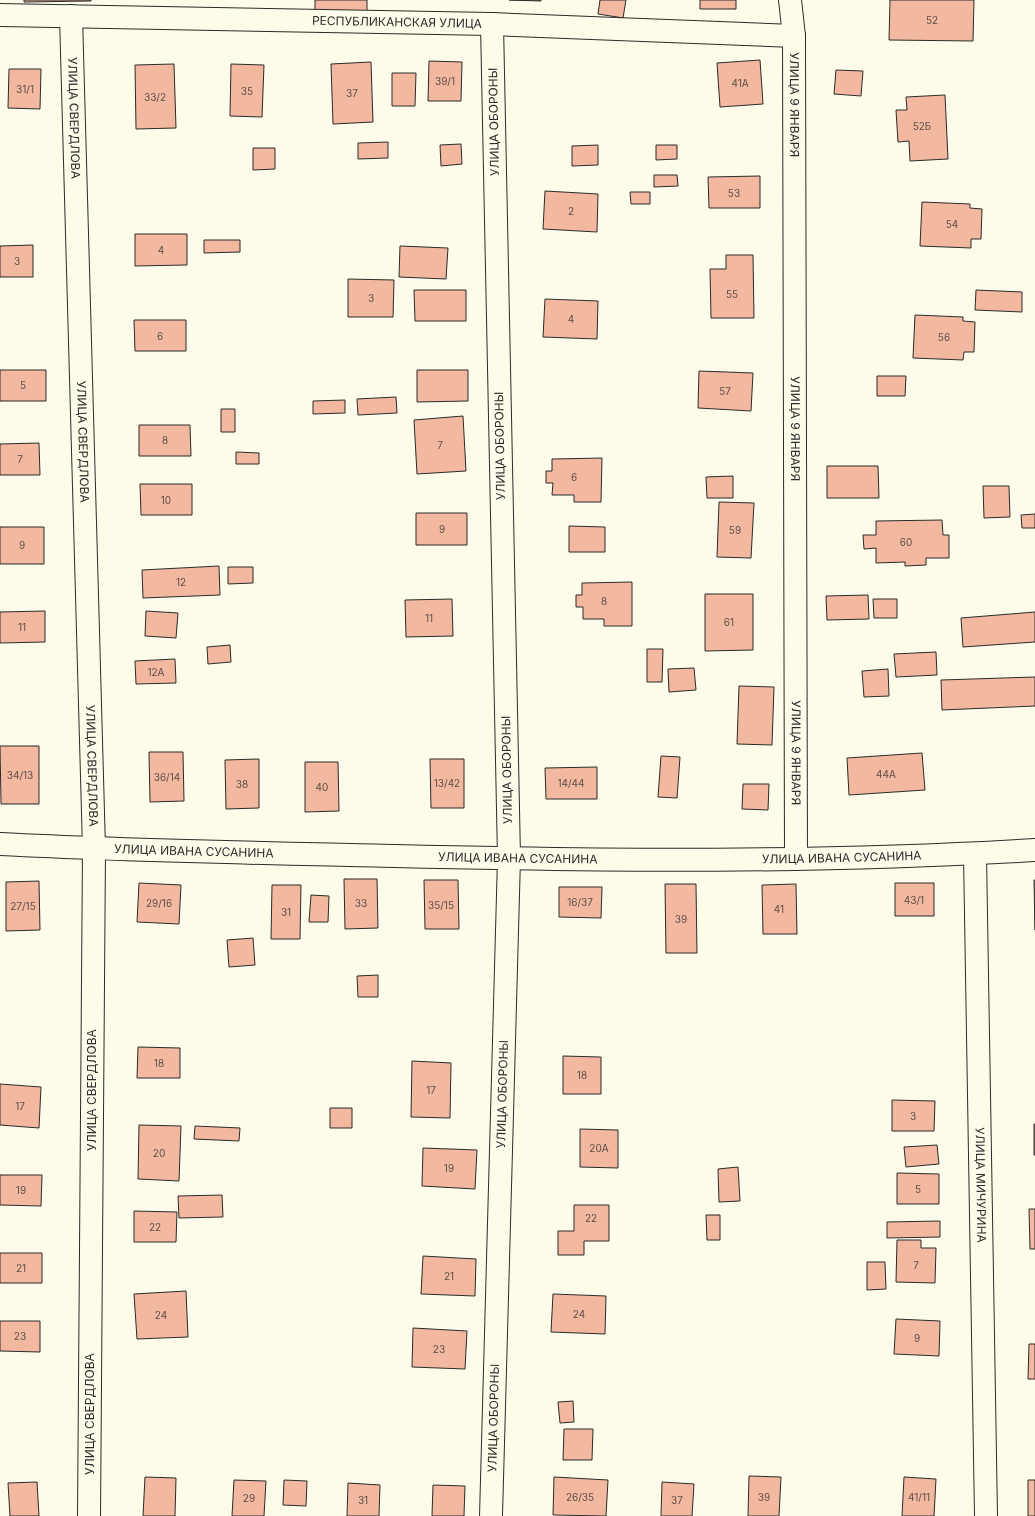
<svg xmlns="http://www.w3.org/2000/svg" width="1035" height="1516" viewBox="0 0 1035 1516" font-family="Inter,sans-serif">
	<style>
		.building { fill: #f2b8a0; stroke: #2b2b2b }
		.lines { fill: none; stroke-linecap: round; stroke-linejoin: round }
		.street-casing { stroke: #2b2b2b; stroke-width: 24 }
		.street { stroke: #fdfbea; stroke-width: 22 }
		.labels { text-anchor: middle; stroke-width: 3; stroke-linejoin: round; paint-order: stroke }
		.number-label { font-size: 10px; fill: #5d4e48 }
		.street-label { font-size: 12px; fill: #2b2b2b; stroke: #fdfbea }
	</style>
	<rect width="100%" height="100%" fill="#fdfbea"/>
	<path class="building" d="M24,0H91V1L24,2Z
		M315,0H367V12H315Z
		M509,0H541V1Z
		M600,0H626L623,18L598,14Z
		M700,0H736V9H700Z
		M890,0H974L973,41L889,40Z
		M760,60L763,104L720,107L717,63Z
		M429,61L462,62L461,101H428Z
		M371,62L373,122L333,124L331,64Z
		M174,64L176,128L136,129L135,65Z
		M231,64L264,65L262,117L230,116Z
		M9,69H41L40,109L8,108Z
		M836,70L863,71L861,96L834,94Z
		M392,73H416L415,106H392Z
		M945,95L948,159L910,161L909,141L898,142L896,110H907L906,97Z
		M388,142V158L358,159V143Z
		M461,144L462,164L441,166L440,145Z
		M598,145V165L572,166V146Z
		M656,145H677V159L656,160Z
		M253,148H275V169L253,170Z
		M654,175H677L678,186L654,187Z
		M760,176V208H709L708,177Z
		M545,191L598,194L597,232L543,229Z
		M630,192H650V204H631Z
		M922,202L970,204V208L982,209L981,239H971V248L920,246Z
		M135,234H187V265L135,266Z
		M204,240H240V252L204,253Z
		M33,245V277H0V246Z
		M400,246L448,248L446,279L399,277Z
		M726,255H753L754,318H711L710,269H726Z
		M348,279L394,280L393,317H348Z
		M414,290H466V321H415Z
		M976,290L1022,292V312L975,310Z
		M545,299L598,301L597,339L543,337Z
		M915,315L963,317V321L975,322L974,352H964L963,360L913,358Z
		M134,320H186V351H135Z
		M0,370H46V401H0Z
		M417,370H468V401L417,402Z
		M699,371L753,373L751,411L698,408Z
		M877,376H906L905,396H877Z
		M396,397L397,413L358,415L357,399Z
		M345,400V413L313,414V401Z
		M221,409H235V432H221Z
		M463,416L466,471L417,474L414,420Z
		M139,425H190L191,456H139Z
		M39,443L40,475H0V444Z
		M236,452L259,453V464H236Z
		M602,458L601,502H574V495H552L553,483H546V471H552V459Z
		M827,466H878L879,498H827Z
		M733,476V498H707L706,477Z
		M140,484H192V515H141Z
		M983,486H1009L1010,517L984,518Z
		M719,502L754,503L751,558L717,557Z
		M416,513H467V545H416Z
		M1035,514V528H1022L1021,515Z
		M942,520L943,535H949V558H926V565L905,566V562L876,563V548L864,549L863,535H876V521Z
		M569,526L605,527V552H569Z
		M0,527H44V564H0Z
		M219,566L220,595L143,598L142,570Z
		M228,567H253V583L228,584Z
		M632,582V626H604V619H583V607H576V595H582V583Z
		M705,594H753V650L705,651Z
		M868,595L869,619L827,620L826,596Z
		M452,599L453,636L406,637L405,600Z
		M873,599H897V618H874Z
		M45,611V642L0,643V612Z
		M146,611L178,613L176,638L145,636Z
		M1035,612V642L963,647L961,618Z
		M230,645L231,662L208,664L207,647Z
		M647,649H663L662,682H647Z
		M936,652L937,675L896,677L894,654Z
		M175,659L176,683L136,684L135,661Z
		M694,668L696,690L669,692L668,669Z
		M888,669L889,696L864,697L862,671Z
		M1035,677V706L942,710L941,680Z
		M739,686L774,687L772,745L737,744Z
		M0,746H39V804H1Z
		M149,752H183L184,801L150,802Z
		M922,753L925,790L849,795L847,758Z
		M661,756L680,757L677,798L658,797Z
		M259,759V808L226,809L225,760Z
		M430,759H464V808H431Z
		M305,762H338L339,811L305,812Z
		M597,767V799H546L545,768Z
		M743,784H769L768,810L742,809Z
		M344,879H377L378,928L345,929Z
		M424,880H458L459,929H425Z
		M1034,880H1035V930Z
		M39,881L40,930L6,931V882Z
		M139,883L181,885L179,924L137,922Z
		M895,883H934V916H895Z
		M665,884H696L697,953H666Z
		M796,884L797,934H763L762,885Z
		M272,885H301L300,939H271Z
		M559,887H602L601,918L559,917Z
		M311,895L329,896L328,922H309Z
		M253,938L255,965L229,967L227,940Z
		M378,975V997H358L357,976Z
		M138,1047L180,1048V1078H137Z
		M563,1056L601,1057V1094H563Z
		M412,1061L451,1063L450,1118L411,1117Z
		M0,1084L41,1087L39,1128L0,1125Z
		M892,1100L935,1101L934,1131H892Z
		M330,1108H352V1128H330Z
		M1034,1124H1035V1155H1034Z
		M139,1125L181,1126L179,1181L138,1179Z
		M195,1126L240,1128L239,1141L194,1139Z
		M580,1129L618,1130V1168L580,1167Z
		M937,1145L939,1164L906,1167L904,1147Z
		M423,1148L477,1150L475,1189L422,1186Z
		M738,1167L740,1201L719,1202L718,1169Z
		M897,1173L939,1174V1204H897Z
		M0,1175H42L41,1206L0,1205Z
		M222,1195L223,1217L179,1218L178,1196Z
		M574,1205H609V1241H584V1255H558V1231H574Z
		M1029,1209H1035V1249H1030Z
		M134,1211L177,1212L176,1242H134Z
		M706,1215H720V1240H707Z
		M940,1221V1237L887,1238V1222Z
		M897,1240H921V1248H936L935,1283L896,1282Z
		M0,1253H42V1283H0Z
		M423,1256L476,1259L475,1296L421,1294Z
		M867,1262H885L886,1289L867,1290Z
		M186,1291L188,1337L137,1339L134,1294Z
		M553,1294L606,1296L605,1334L551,1332Z
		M896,1319L940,1321L939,1356L894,1354Z
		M0,1321H40V1352L0,1351Z
		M413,1328L467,1331L465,1369L412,1367Z
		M1029,1344H1035V1379H1028Z
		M573,1401L574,1422L560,1423L558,1402Z
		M564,1429H593L592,1460H563Z
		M749,1476L781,1477L779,1516H748Z
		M145,1477L176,1478L175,1516H143Z
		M554,1477L608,1480L606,1516L553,1515Z
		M904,1477L936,1479L934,1516H902Z
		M234,1480L266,1481L264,1516H232Z
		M284,1480L307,1481L306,1506L283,1505Z
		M1028,1480H1035V1516H1028Z
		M37,1482L39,1516H10L8,1483Z
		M662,1482L694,1484L692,1516H661Z
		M348,1483L380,1485L379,1516H347Z
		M433,1485L465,1486L464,1516H432Z"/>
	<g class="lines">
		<g class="street-casing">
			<g id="street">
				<path id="s1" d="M790,0L794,36L796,858"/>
				<path id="s2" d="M0,15L492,24L794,36"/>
				<path id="s3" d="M71,16L94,849L89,1516"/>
				<path id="s4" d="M0,844C132,851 263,853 395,856C608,861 822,863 1035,850"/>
				<path id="s5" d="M975,854L986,1516"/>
				<path id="s6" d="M491,1516L509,858L492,24"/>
			</g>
		</g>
		<use href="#street" class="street"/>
	</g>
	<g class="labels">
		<g class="number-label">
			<text x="932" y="24">52</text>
			<text x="445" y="85">39/1</text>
			<text x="740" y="87">41А</text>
			<text x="25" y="93">31/1</text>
			<text x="247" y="95">35</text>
			<text x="352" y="97">37</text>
			<text x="155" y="101">33/2</text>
			<text x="922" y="130">52Б</text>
			<text x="734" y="197">53</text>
			<text x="571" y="215">2</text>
			<text x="952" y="228">54</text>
			<text x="161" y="254">4</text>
			<text x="17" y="265">3</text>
			<text x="732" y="298">55</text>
			<text x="371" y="302">3</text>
			<text x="571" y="323">4</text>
			<text x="160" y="340">6</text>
			<text x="944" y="341">56</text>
			<text x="23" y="389">5</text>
			<text x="725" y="395">57</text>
			<text x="165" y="444">8</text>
			<text x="440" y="449">7</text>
			<text x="20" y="463">7</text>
			<text x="574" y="481">6</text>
			<text x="166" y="504">10</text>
			<text x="442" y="533">9</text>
			<text x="735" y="534">59</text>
			<text x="906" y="546">60</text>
			<text x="22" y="549">9</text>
			<text x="181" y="586">12</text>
			<text x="604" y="605">8</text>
			<text x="429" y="622">11</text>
			<text x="729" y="626">61</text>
			<text x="22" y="631">11</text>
			<text x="156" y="676">12А</text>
			<text x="886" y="778">44А</text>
			<text x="20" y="779">34/13</text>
			<text x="167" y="781">36/14</text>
			<text x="447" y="787">13/42</text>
			<text x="571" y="787">14/44</text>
			<text x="242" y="788">38</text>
			<text x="322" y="791">40</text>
			<text x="914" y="904">43/1</text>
			<text x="580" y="906">16/37</text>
			<text x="159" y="907">29/16</text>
			<text x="361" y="907">33</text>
			<text x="441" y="909">35/15</text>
			<text x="23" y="910">27/15</text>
			<text x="779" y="913">41</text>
			<text x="286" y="916">31</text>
			<text x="681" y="923">39</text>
			<text x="159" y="1067">18</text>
			<text x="582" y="1079">18</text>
			<text x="431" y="1094">17</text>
			<text x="20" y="1110">17</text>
			<text x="913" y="1120">3</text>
			<text x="599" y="1152">20А</text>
			<text x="159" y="1157">20</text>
			<text x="449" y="1172">19</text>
			<text x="918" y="1193">5</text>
			<text x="21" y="1194">19</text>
			<text x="591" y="1222">22</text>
			<text x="155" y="1231">22</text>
			<text x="916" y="1269">7</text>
			<text x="21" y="1272">21</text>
			<text x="449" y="1280">21</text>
			<text x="579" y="1318">24</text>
			<text x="161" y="1319">24</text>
			<text x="20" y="1340">23</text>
			<text x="917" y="1342">9</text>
			<text x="439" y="1353">23</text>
			<text x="580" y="1501">26/35</text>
			<text x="764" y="1501">39</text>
			<text x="919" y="1501">41/11</text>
			<text x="249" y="1502">29</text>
			<text x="363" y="1504">31</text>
			<text x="677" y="1504">37</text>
		</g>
		<g class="street-label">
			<text dy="4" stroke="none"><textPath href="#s2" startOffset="397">РЕСПУБЛИКАНСКАЯ УЛИЦА</textPath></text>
			<text dy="4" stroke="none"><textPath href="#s1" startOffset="105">УЛИЦА 9 ЯНВАРЯ</textPath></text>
			<text dy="4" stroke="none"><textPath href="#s3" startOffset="102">УЛИЦА СВЕРДЛОВА</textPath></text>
			<text transform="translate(494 122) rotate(-91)" y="4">УЛИЦА ОБОРОНЫ</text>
			<text dy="4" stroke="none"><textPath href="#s1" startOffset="429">УЛИЦА 9 ЯНВАРЯ</textPath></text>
			<text dy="4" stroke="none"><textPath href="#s3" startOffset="426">УЛИЦА СВЕРДЛОВА</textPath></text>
			<text transform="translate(500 446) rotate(-91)" y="4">УЛИЦА ОБОРОНЫ</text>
			<text dy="4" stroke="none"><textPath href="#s1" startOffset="753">УЛИЦА 9 ЯНВАРЯ</textPath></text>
			<text dy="4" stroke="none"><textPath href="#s3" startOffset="750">УЛИЦА СВЕРДЛОВА</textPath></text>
			<text transform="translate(507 770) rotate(-91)" y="4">УЛИЦА ОБОРОНЫ</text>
			<text dy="4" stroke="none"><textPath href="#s4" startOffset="194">УЛИЦА ИВАНА СУСАНИНА</textPath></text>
			<text dy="4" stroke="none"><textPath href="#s4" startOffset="842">УЛИЦА ИВАНА СУСАНИНА</textPath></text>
			<text dy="4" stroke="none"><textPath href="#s4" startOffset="518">УЛИЦА ИВАНА СУСАНИНА</textPath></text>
			<text transform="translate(92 1090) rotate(-90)" y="4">УЛИЦА СВЕРДЛОВА</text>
			<text dy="4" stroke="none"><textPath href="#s6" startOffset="422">УЛИЦА ОБОРОНЫ</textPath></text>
			<text dy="4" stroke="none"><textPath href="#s5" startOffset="331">УЛИЦА МИЧУРИНА</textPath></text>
			<text transform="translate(90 1414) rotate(-90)" y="4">УЛИЦА СВЕРДЛОВА</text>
			<text dy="4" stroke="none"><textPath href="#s6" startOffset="98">УЛИЦА ОБОРОНЫ</textPath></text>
		</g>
	</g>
</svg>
